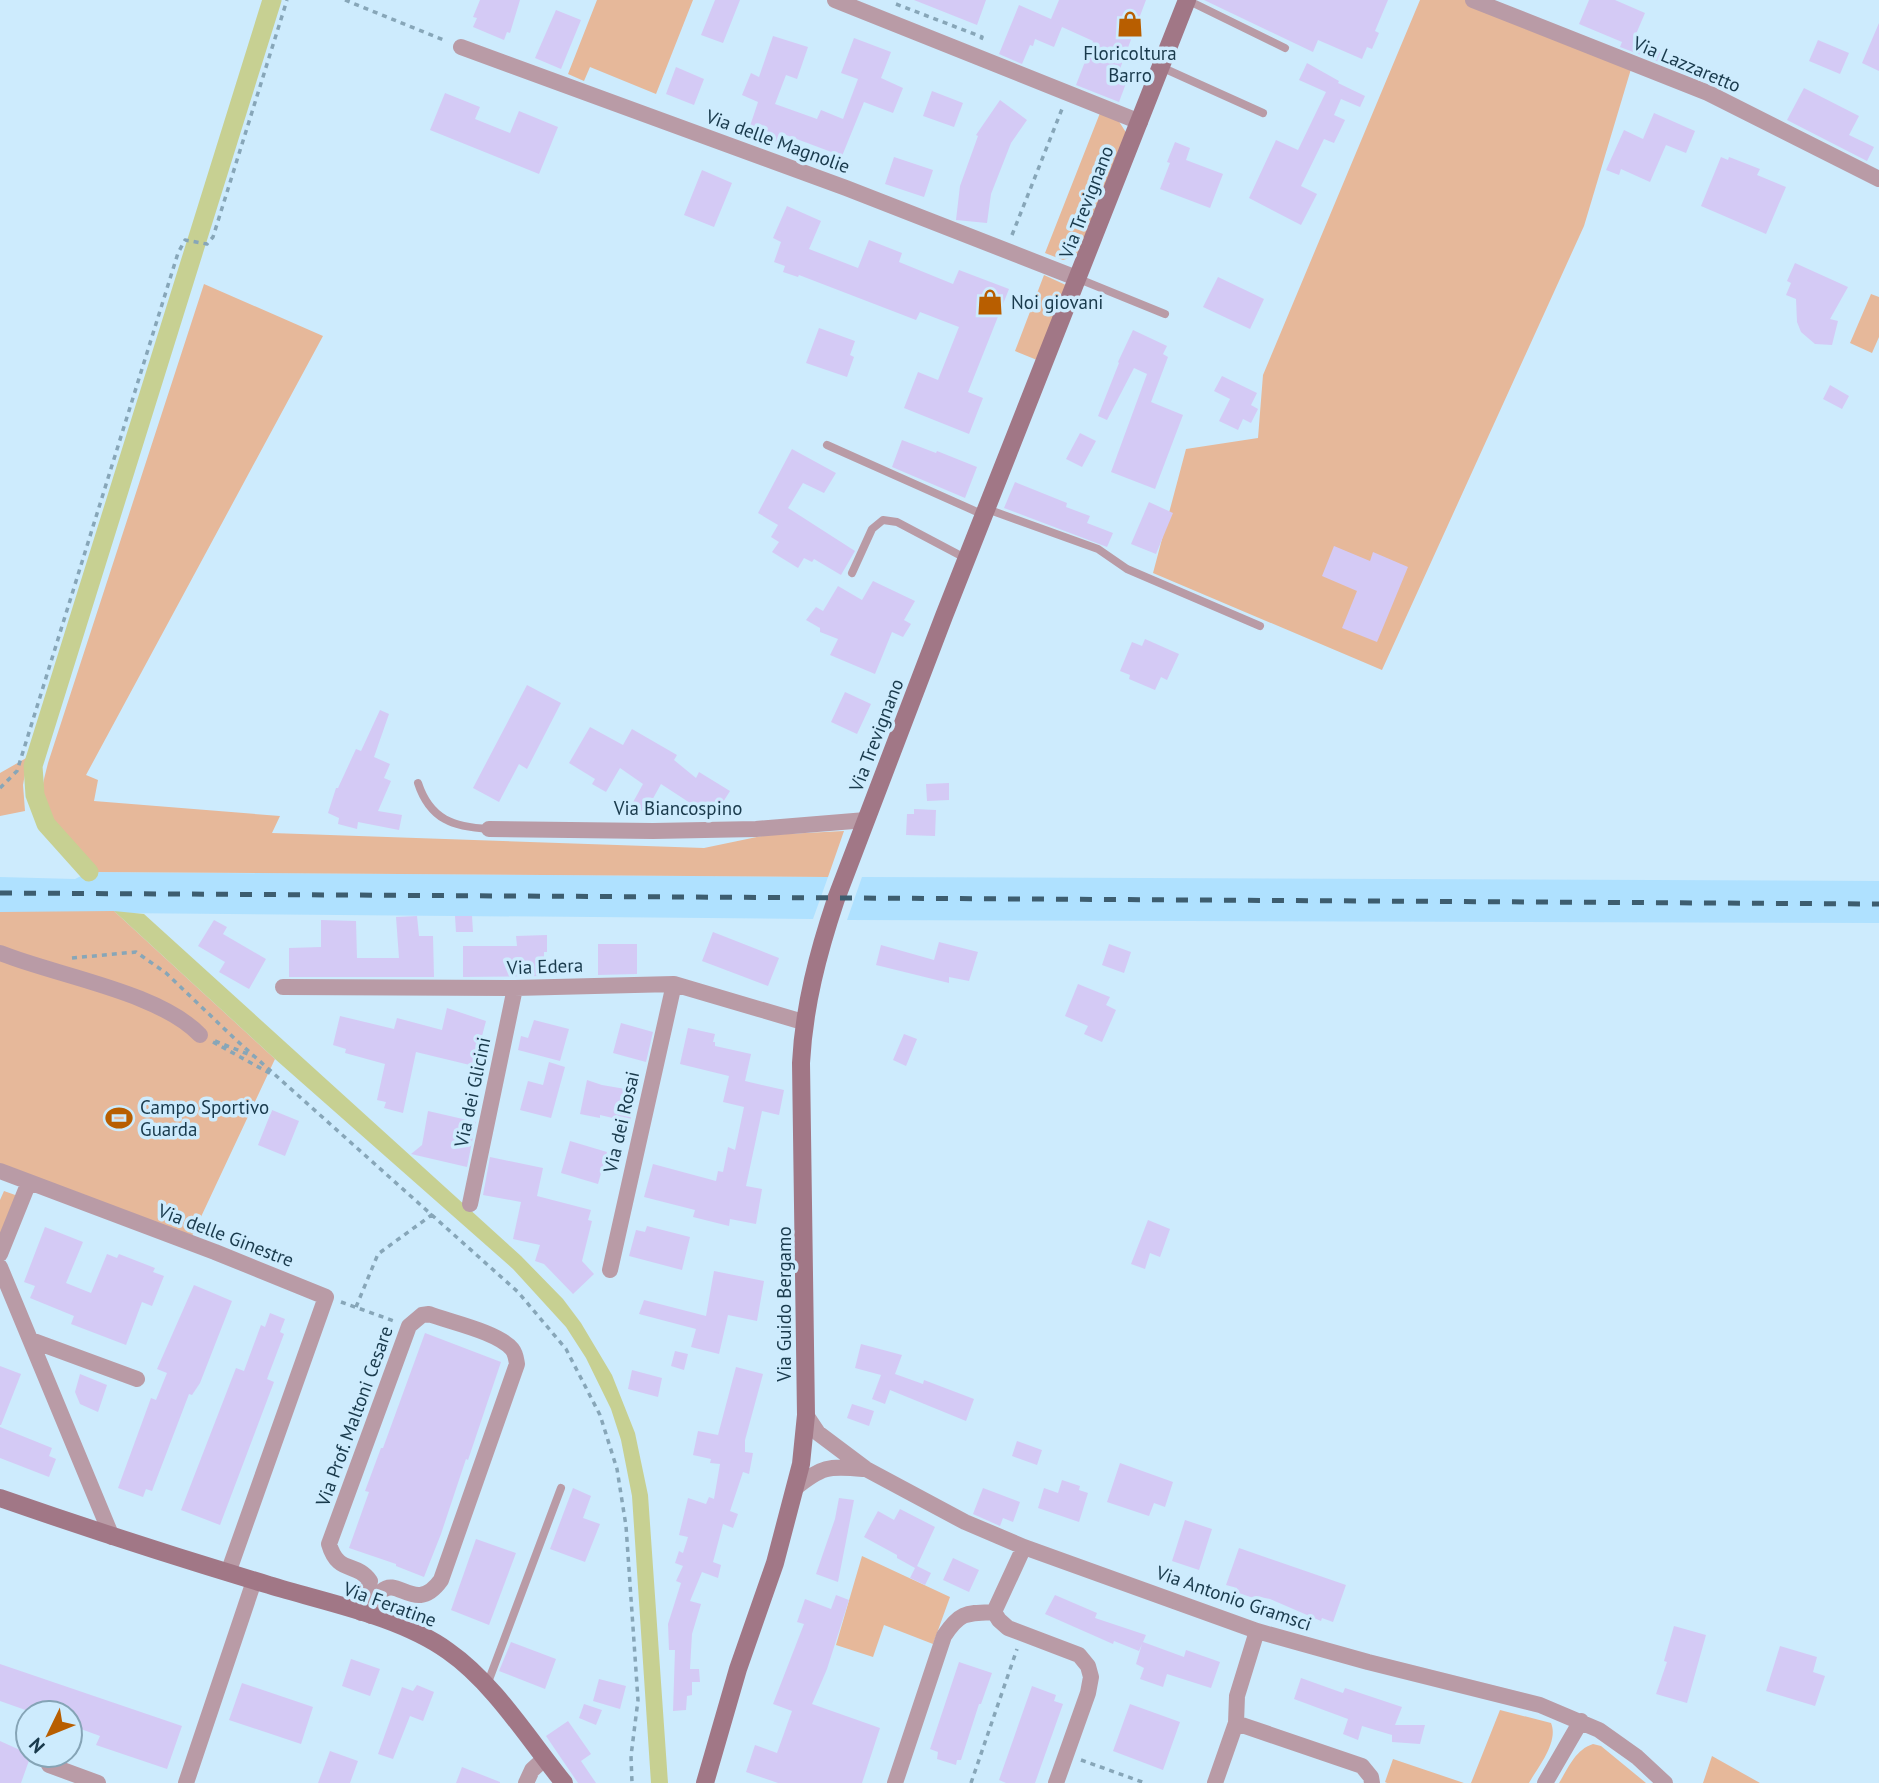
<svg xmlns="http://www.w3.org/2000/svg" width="1879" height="1783" viewBox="0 0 1879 1783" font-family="'PT Sans',sans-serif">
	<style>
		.built { fill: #afe1ff }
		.green { fill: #e6b89a }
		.water { fill: #c7d092 }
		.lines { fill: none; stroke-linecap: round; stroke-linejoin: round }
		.canal { stroke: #c7d092; stroke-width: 19 }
		.building { fill: #d4caf5 }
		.path { stroke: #87a6b8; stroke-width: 3.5; stroke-dasharray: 5 5; stroke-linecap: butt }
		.lane { stroke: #b99ba6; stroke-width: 8 }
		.street { stroke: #b99ba6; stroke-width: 16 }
		.secondary { stroke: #a17786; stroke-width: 18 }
		.rail { stroke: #3d5d6f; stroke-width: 5; stroke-dasharray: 12 12; stroke-linecap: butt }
		.labels { text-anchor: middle; stroke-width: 7; stroke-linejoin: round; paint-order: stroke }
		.poi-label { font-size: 19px; fill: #193a4c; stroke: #cdebfd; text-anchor: start }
		.street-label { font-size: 19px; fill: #193a4c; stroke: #cdebfd }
	</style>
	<rect width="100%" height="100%" fill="#cdebfd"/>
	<path class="built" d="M89,872L828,877L813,919L0,912V877L75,879Z
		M862,877L1879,881V923L847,920Z"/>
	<path class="green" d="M597,0H693L656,94L590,67L584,81L568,74Z
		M1420,0H1468L1631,69L1584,226L1382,670L1153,573L1186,449L1258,438L1263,375Z
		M1100,113L1118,120L1127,134L1079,255L1063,260L1045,253Z
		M1044,275L1068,286L1037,360L1015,351Z
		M204,284L323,336L86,775L98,780L94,801L280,816L272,833L704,848L767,835L844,831L828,877L93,872C75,851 50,830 43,803C40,790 45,776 48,763Z
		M1871,294L1879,297V337L1872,353L1850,343Z
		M28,757L23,785L25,811L0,816V773Z
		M114,911L275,1059L192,1236L0,1166V912Z
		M4,1191L18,1196L0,1239V1200Z
		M862,1556L950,1597L933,1644L884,1625L873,1657L836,1645Z
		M1500,1710L1551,1723C1559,1742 1538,1767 1529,1783H1471Z
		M1593,1744L1601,1746L1646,1783H1559C1569,1767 1575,1750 1593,1744Z
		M1712,1756L1760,1783H1703Z
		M1393,1759L1464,1783H1387L1385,1782Z"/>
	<path class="water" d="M114,911L144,914L521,1256L563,1299L581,1323L612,1375L635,1433L648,1495L668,1783H651L632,1496L621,1440L611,1409L586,1358L566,1327L513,1269L275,1059Z"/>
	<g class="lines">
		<path class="canal" d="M89,872L46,824L35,795L33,766L272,0"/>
	</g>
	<path class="building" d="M480,0H520L510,33L507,32L504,40L473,27L477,18L473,17Z
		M715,0H740L723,43L701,35Z
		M914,0H986L977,25Z
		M1059,0H1146L1118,74L1128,78L1119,102L1076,85L1093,41L1062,27L1054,47L1035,39L1033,46L1030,45L1022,64L999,54L1019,5L1051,19Z
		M1204,0H1388L1375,31L1379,33L1372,49L1367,47L1362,59L1318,40L1313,52Z
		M1589,0H1615L1645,13L1633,41L1663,53L1659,62L1620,47L1622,42L1579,24Z
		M556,10L581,20L561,69L535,58Z
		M1879,23V71L1862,63Z
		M773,36L808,47L797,79L786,75L775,104L817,119L821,110L843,119L858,79L841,73L854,38L891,52L881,78L903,88L893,113L864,102L842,156L786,135L783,144L748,132L758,102L742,95L751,73L759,77Z
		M1818,40L1849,53L1840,74L1809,61Z
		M1307,63L1339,81L1338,83L1365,96L1360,107L1341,99L1334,115L1345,120L1334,143L1324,139L1301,186L1317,194L1301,225L1249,198L1276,140L1298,150L1326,92L1299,80Z
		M676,67L704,79L694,105L666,94Z
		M1804,88L1859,116L1849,135L1874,147L1867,161L1787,120Z
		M932,91L963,103L954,127L923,116Z
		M445,93L480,107L475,119L510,133L519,111L558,127L539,174L430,130Z
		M1000,100L1027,120L1011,143L991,194L987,223L956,220L960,186L978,136L976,135Z
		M1654,113L1695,131L1686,153L1666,145L1650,182L1621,169L1619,175L1606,170L1624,130L1643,139Z
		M1175,142L1190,148L1186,160L1223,174L1210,208L1160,189L1170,163L1167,162Z
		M894,157L933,170L924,197L885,184Z
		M1721,157L1728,160L1729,157L1760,169L1757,175L1786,187L1766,234L1701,206Z
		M702,170L732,183L714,227L684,215Z
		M787,206L821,221L809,249L858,268L869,240L902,253L899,262L953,284L959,270L1009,289L968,392L983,398L969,434L904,408L918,372L938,380L959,327L920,312L916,320L799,275L798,277L783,272L785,266L774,262L781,242L773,238Z
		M1795,263L1848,287L1830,319L1838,321L1832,345L1815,344L1801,332L1797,322L1796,299L1786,295L1791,283L1787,281Z
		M1218,277L1264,299L1250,329L1203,307Z
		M819,328L855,341L850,355L854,357L847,377L806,363Z
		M1133,330L1167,346L1163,354L1168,357L1151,402L1183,415L1155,489L1111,472L1147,374L1134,368L1107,420L1098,416L1119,363L1118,362Z
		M1222,376L1257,393L1251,405L1258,409L1251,423L1243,419L1238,430L1219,421L1230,399L1214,391Z
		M1830,385L1849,396L1842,409L1823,399Z
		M1080,433L1096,441L1082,467L1066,459Z
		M902,440L936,453L937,451L977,467L965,498L892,467Z
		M792,449L836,473L824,493L803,483L788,508L855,551L841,575L814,559L812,562L804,558L798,568L772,552L779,542L771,537L778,525L758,513Z
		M1015,482L1067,503L1066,507L1090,516L1087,523L1113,533L1107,547L1004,508Z
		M1149,502L1173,513L1156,554L1131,544Z
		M1334,546L1370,561L1373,552L1408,567L1377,642L1342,628L1357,591L1322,576Z
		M873,581L915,601L904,620L911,624L903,637L892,632L875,674L830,655L838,639L820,632V628L806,620L816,607L823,611L838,586L862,600Z
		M1145,639L1179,654L1167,680L1161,677L1155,690L1129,679L1130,675L1120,671L1132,642L1142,646Z
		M527,685L561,703L527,769L519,764L499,802L473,788Z
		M845,692L871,704L857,734L831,722Z
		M380,710L389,714L374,757L390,764L384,778L391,781L378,811L402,815L399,830L358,822L357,829L338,824L339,818L328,813L336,788H338L356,749L361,751Z
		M590,727L623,745L632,729L677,755L674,760L696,778L699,772L730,791L713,818L661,784L645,813L632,804L643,784L620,768L606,792L592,784L595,779L569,763Z
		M949,783V800L927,801L926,784Z
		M914,809L936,810L935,836L906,835L907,814H914Z
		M417,916L419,936H433L434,977H289V948L321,947V920L356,921L357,958H399L396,917Z
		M455,916H472L473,932H456Z
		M214,920L227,927L223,934L266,959L249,989L219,972L225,962L198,946Z
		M713,932L779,958L768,986L702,961Z
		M547,935V952H544V976L463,977V946H517L516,936Z
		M939,942L978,952L969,981L949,977V983L876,965L881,945L934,960Z
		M598,944H637V974L598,975Z
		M1109,944L1131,952L1124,973L1102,965Z
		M1078,984L1110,997L1106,1005L1116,1010L1102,1042L1084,1034L1088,1026L1065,1016Z
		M447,1008L486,1021L474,1066L416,1052L403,1113L384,1108L386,1102L377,1100L385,1064L345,1053L346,1049L333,1045L340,1016L394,1029L397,1018L442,1030Z
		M534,1020L569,1029L560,1061L518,1050L521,1036L528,1038Z
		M621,1023L653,1032L646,1062L613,1053Z
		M688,1028L715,1034L713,1042H715V1046L751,1054L745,1081L784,1090L779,1115L762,1111L746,1186L762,1189L756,1224L730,1219L729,1226L693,1217L695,1210L644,1197L653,1164L716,1181L718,1171L723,1172L728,1147L735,1150L744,1107L723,1102L729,1076L680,1064Z
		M904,1034L917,1039L906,1066L893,1060Z
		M549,1062L565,1067L551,1118L520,1110L528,1081L543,1085Z
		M587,1080L602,1085L637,1091L630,1122L600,1115V1118L580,1114Z
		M272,1110L299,1121L285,1156L258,1145Z
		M428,1111L476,1122L467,1167L411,1154L422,1145Z
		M570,1141L607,1152L598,1184L561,1173Z
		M490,1157L543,1168L537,1196L591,1210L588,1220L592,1221L582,1261L594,1274L573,1294L544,1264L535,1261L540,1245L513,1239L521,1202L483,1195Z
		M1148,1220L1170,1229L1160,1257L1150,1253L1145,1269L1131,1264Z
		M647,1226L690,1237L682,1270L629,1256L636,1230L645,1232Z
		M45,1227L83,1242L66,1283L91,1293L107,1254L117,1258L119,1254L155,1268L153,1272L164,1276L152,1306L142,1302L126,1345L71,1324L74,1316L30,1298L35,1286L24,1282Z
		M714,1271L764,1281L757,1321L728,1315L719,1354L691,1347L696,1329L639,1314L644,1300L706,1316Z
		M194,1285L232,1301L200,1383L192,1395L189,1394L152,1491L146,1489L143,1497L118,1488L151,1398L156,1400L167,1373L157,1369Z
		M270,1313L285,1319L280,1332L284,1334L267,1379L274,1382L220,1525L181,1510L236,1368L244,1371L261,1325L265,1327Z
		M425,1333L501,1362L468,1460L466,1459L441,1534L424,1577L396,1566V1564L349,1548L369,1492L365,1491L381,1448H383Z
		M861,1344L902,1355L895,1374L923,1384L924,1380L974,1399L966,1421L890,1390L885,1404L872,1399L881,1375L855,1368Z
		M675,1351L688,1354L684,1370L671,1366Z
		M0,1366L21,1374L1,1425H0Z
		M736,1367L763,1374L745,1440V1452L753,1453L749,1474L743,1472L730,1511L738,1514L733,1528L723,1524L713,1562L721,1565L718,1578L702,1572L690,1601L701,1604L692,1634L690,1669H699L700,1682H692V1695L687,1696L686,1710L673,1711L675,1650H669L668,1624L681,1583L676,1581L683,1566L675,1563L679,1551L683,1553L688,1537L679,1535L688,1498L706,1504L709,1497L714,1499L720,1464L710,1463L711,1459L693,1455L698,1431L718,1435Z
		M632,1370L662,1378L658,1397L628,1389Z
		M80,1374L107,1385L98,1412L80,1404L75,1392Z
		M852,1404L874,1411L869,1426L847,1418Z
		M0,1427L52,1448L49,1456L56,1459L49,1477L0,1458Z
		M1017,1441L1042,1450L1037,1465L1012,1456Z
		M1120,1463L1173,1482L1165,1507L1154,1503L1149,1516L1107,1502Z
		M1062,1480L1080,1486L1079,1490L1088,1493L1079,1522L1038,1508L1044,1488L1058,1493Z
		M573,1488L591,1496L583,1518L600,1524L585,1562L550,1549Z
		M983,1488L1020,1502L1013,1522L1003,1518L1000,1526L973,1514Z
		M839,1498L854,1500L838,1582L816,1574L835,1519Z
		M900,1509L935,1527L917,1566L931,1573L925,1585L910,1578L915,1568L897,1558V1555L864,1537L878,1511L894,1520Z
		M1185,1520L1212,1529L1199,1570L1172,1561Z
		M476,1539L516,1553L489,1625L451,1610Z
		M1239,1548L1346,1585L1333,1622L1322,1618L1321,1621L1270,1599L1260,1597L1259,1600L1236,1592L1237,1588L1226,1585Z
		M953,1558L979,1570L969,1592L943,1580Z
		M836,1595L849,1600L827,1669L812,1704L880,1728L862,1783H778L746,1772L755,1745L777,1753L792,1711L773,1704L804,1624L797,1622L805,1599L831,1609Z
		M1055,1595L1097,1613L1095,1618L1146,1635L1143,1642L1184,1657L1186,1650L1220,1662L1211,1688L1167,1674L1163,1687L1140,1679L1144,1668L1136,1664L1142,1644L1139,1651L1114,1641L1113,1644L1045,1614Z
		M1674,1626L1706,1635L1687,1703L1656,1694L1667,1662L1664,1661Z
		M511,1642L556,1659L545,1689L499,1671Z
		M1780,1646L1817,1657L1813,1672L1825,1676L1815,1706L1766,1691Z
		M351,1659L380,1669L370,1696L342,1686Z
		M959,1662L992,1673L981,1704H979L961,1760H957L956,1765L937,1759L938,1752L930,1749Z
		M0,1664L182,1726L167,1769L96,1745L100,1736L70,1725V1713H34L0,1701Z
		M1301,1678L1343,1693L1345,1688L1402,1707L1395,1725H1425L1420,1744L1392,1742V1735L1362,1726L1358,1740L1343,1734L1348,1719L1294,1699Z
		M599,1679L626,1686L620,1709L593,1701Z
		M242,1683L313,1707L301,1744L229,1720Z
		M417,1685L434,1692L423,1721L410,1716L393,1759L378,1754L402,1687L413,1691Z
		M1032,1686L1056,1695L1054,1701L1063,1704L1035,1783H1006L999,1780Z
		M584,1704L602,1710L596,1725L579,1718Z
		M1130,1704L1180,1722L1163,1770L1113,1751Z
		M568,1721L591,1754L581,1761L596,1783H578L546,1736Z
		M0,1741L31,1755L21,1783H0Z
		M330,1751L358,1761L350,1783H318Z
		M462,1767L500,1782V1783H456Z"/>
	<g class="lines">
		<path class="path" d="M345,0L446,41
			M896,4L982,37L980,42
			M1012,235L1062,109
			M0,788L17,771L178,253L185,240L207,244L213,237L287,0
			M72,958L136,952L166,973L235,1039L518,1292L566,1349L600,1415L617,1469L626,1526L638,1700L631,1756L632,1783
			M215,1041L253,1056
			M213,1042L273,1075
			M341,1302L394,1321
			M356,1307L378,1254L433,1214
			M1081,1760L1145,1783
			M971,1783L1017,1649"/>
		<path class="lane" d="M1187,0L1285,48
			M1161,67L1263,113
			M1079,279L1165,314
			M827,445L984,515
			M987,509L1098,549L1127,569L1260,626
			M852,573L872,529L883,520L897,522L967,559
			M418,783C430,820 454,827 489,829
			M487,1685L561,1488"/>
		<path class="street" d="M835,0L1140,122
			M1473,0L1708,93L1879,179
			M461,47L846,188L1079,279
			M489,829L653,831L756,829L866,820
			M0,953C57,976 159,992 200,1035
			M283,987L515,988L674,984L803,1022
			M0,1171L215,1252L326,1297L228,1573
			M470,1204L515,988
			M0,1254L29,1182
			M0,1267L112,1537
			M610,1270L674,984
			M31,1340L137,1379
			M806,1415L818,1433L866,1469L965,1522L1024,1547L1257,1631L1368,1662L1540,1705L1599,1730L1637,1757L1665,1783
			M794,1489C822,1466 828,1466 863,1469
			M994,1612L999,1620L1008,1628L1079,1655L1088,1666L1091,1677L1088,1693L1056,1783
			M994,1612L1024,1547
			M361,1613L370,1581C356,1561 338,1575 329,1544L409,1326L422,1315L429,1314C450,1322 498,1332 512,1349C516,1354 516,1359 517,1364L441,1580C416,1615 398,1576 382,1591C376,1596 374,1608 371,1616
			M1236,1723L1362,1766L1371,1777L1372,1783
			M49,1765L98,1783
			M186,1783L254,1581
			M526,1783L532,1770L544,1759
			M895,1783L944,1636C960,1612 966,1613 994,1612
			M1215,1783L1236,1723L1237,1696L1257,1631
			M1545,1783L1581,1721"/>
		<path class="secondary" d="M0,1498C89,1529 179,1558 269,1585C327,1603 399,1616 448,1651C494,1683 529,1740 564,1783
			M705,1783L738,1669L775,1563L801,1464L806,1415L801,1063C804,1006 818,953 836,899L944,616L1187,0"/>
		<path class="rail" d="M0,893L1879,904"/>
	</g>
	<defs>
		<g id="shop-bare" transform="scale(2.1)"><path d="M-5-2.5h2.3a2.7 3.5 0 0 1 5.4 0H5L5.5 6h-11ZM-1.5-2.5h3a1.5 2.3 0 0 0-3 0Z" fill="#b85e00" stroke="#cdebfd" stroke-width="2.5" paint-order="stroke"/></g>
		<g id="stadium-bare" transform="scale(2.1)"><path d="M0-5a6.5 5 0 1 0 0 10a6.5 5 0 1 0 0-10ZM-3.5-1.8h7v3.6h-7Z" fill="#b85e00" stroke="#cdebfd" stroke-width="2.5" paint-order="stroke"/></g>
	</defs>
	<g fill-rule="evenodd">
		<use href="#shop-bare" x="1130" y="24"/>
		<use href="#shop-bare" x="990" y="302"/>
		<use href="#stadium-bare" x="119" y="1118"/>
	</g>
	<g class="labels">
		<g class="poi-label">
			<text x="1130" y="60" text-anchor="middle">Floricoltura<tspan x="1130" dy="22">Barro</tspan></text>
			<text x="1011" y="309">Noi giovani</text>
			<text x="140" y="1114">Campo Sportivo<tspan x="140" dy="22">Guarda</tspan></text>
		</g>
		<g class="street-label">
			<text transform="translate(1687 64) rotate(23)" y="7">Via Lazzaretto</text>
			<text transform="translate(778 141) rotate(20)" y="7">Via delle Magnolie</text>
			<text transform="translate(1086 202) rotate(-69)" y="7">Via Trevignano</text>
			<text transform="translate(876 735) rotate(-69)" y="7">Via Trevignano</text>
			<text x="678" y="815">Via Biancospino</text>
			<text transform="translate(545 966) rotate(-2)" y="7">Via Edera</text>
			<text transform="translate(472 1092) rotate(-78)" y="7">Via dei Glicini</text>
			<text transform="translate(621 1122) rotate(-77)" y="7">Via dei Rosai</text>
			<text transform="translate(226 1235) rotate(21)" y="7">Via delle Ginestre</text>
			<text transform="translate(784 1304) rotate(-90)" y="7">Via Guido Bergamo</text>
			<text transform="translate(354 1416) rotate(-70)" y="7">Via Prof. Maltoni Cesare</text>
			<text transform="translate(1234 1598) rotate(19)" y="7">Via Antonio Gramsci</text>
			<text transform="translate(390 1604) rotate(20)" y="7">Via Feratine</text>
		</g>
	</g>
	<g transform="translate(49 1734) rotate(227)"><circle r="33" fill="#cdebfd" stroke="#85a4b6" stroke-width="2"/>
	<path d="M0-5L12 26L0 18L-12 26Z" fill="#b85e00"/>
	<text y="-10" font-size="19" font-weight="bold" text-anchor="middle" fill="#193a4c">N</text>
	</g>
</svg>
